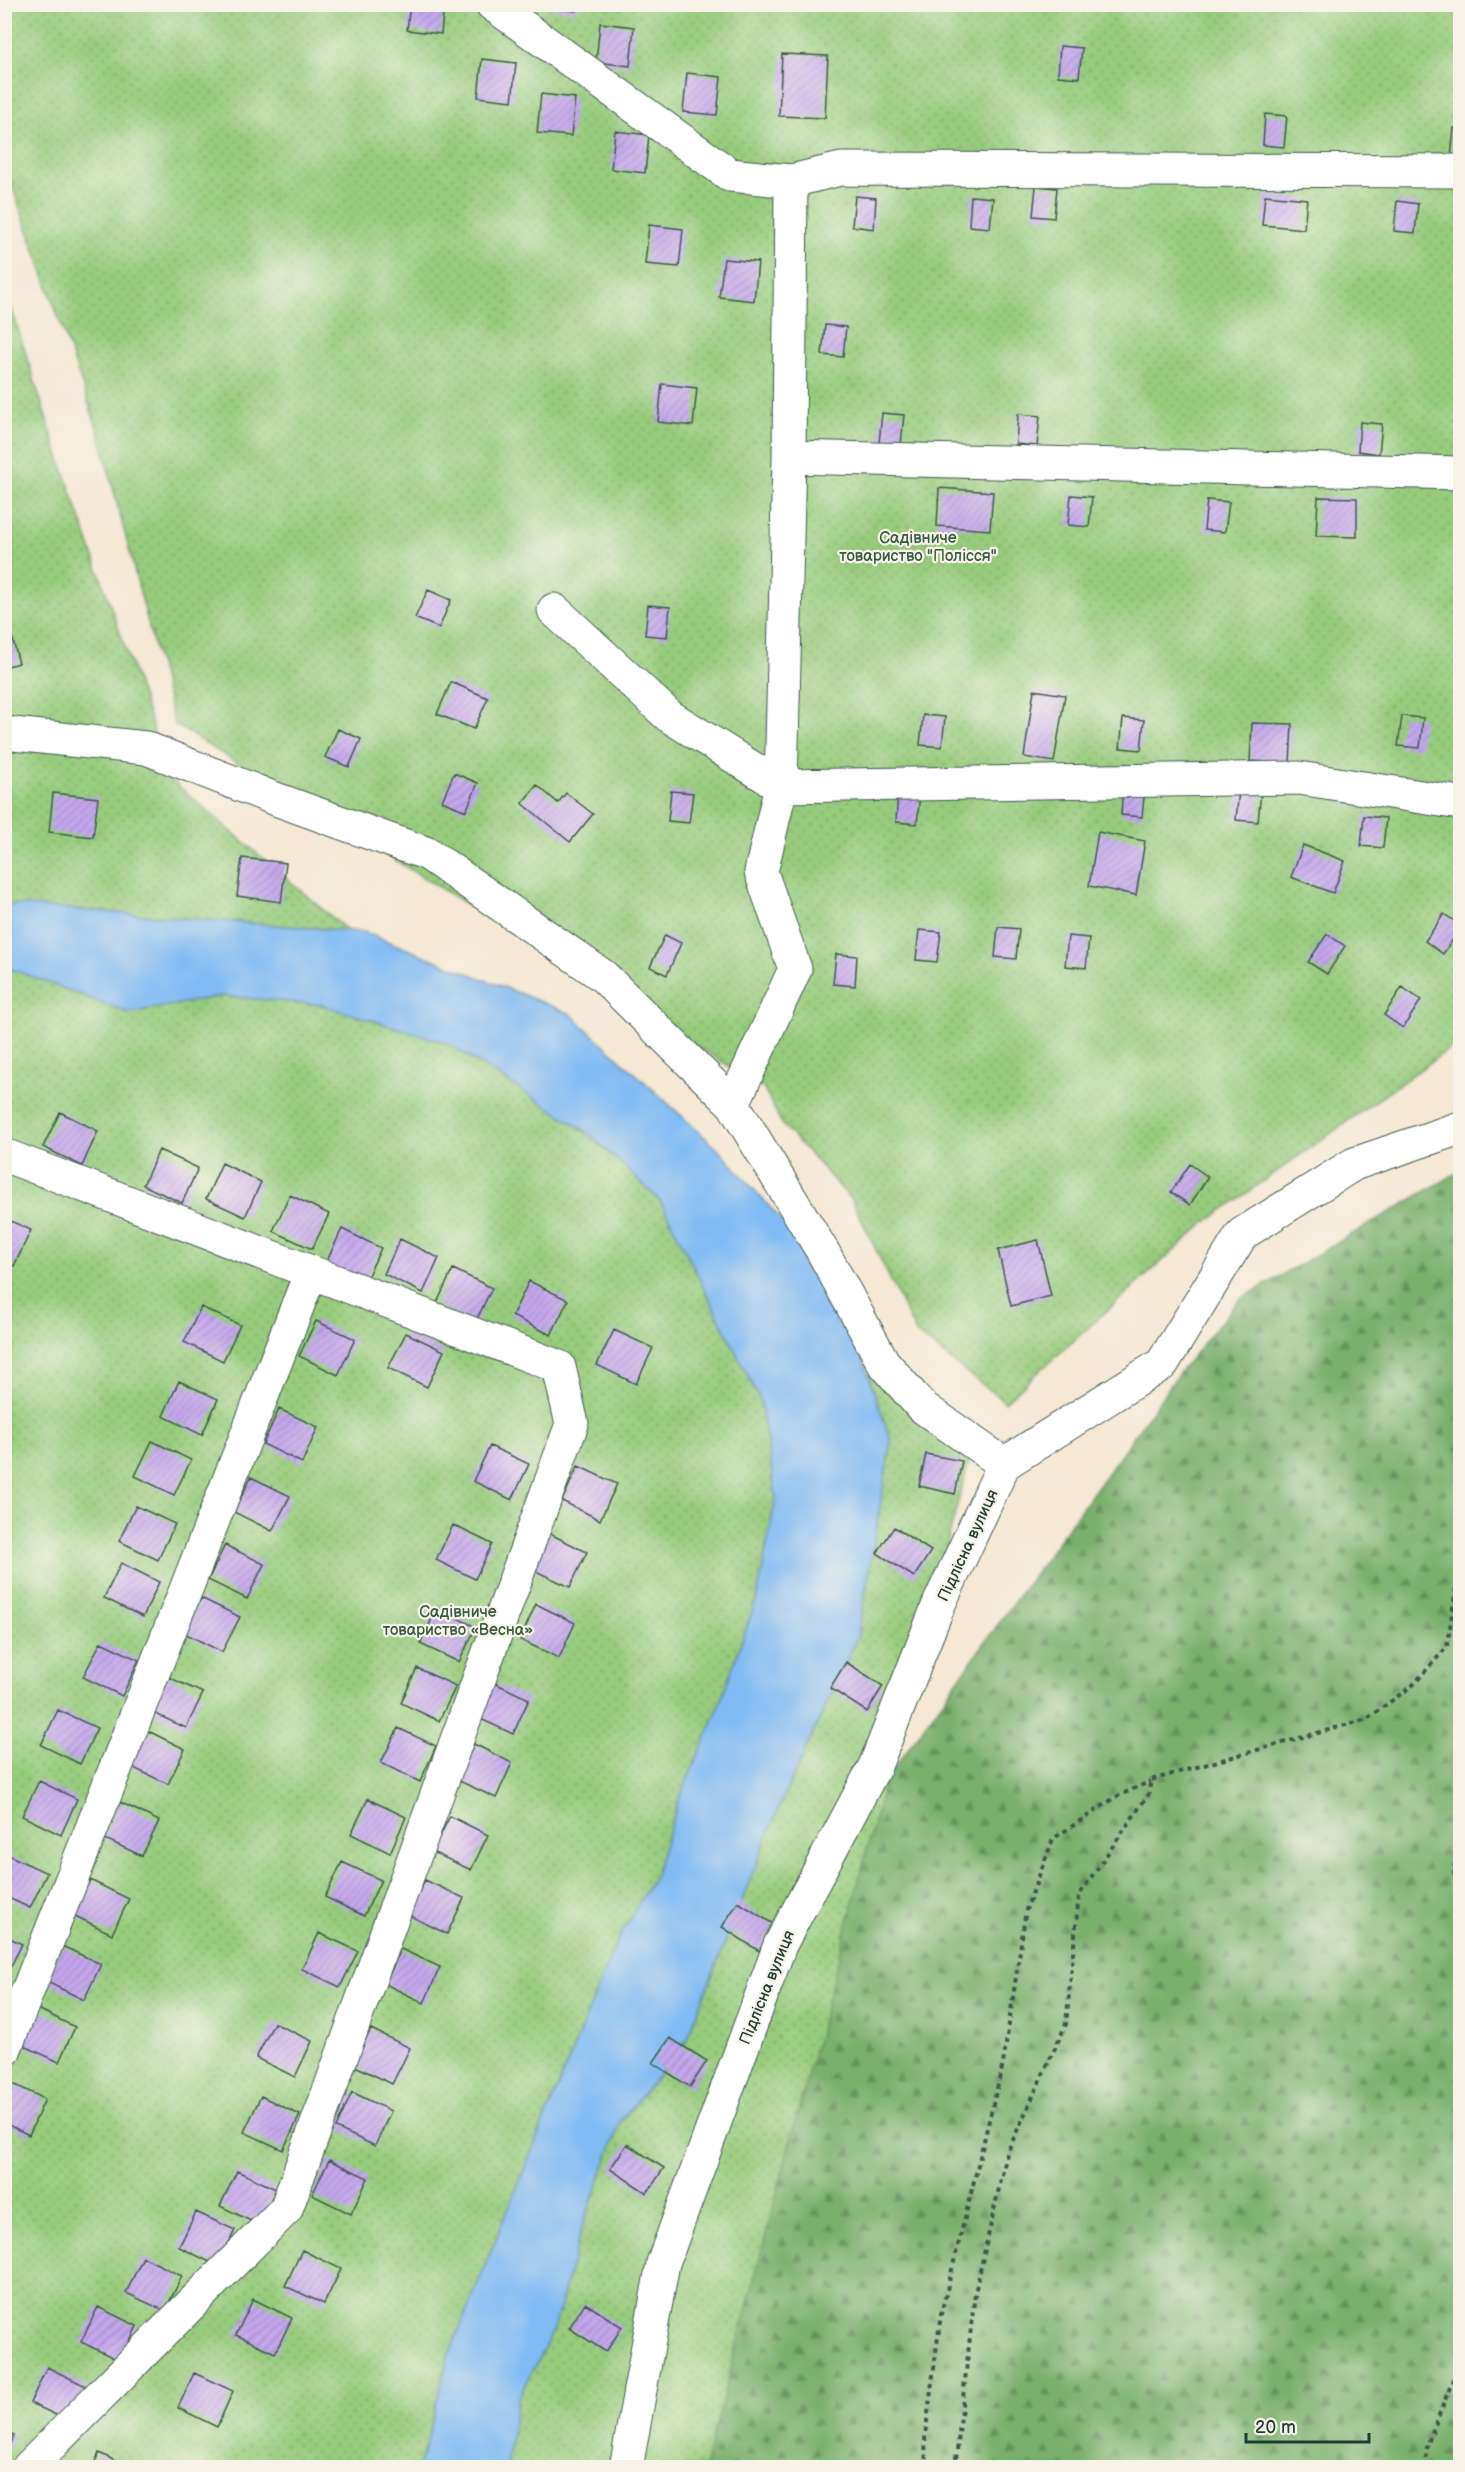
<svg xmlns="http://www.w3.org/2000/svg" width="1465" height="2472" viewBox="0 0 1465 2472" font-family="'Balsamiq Sans',sans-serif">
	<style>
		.forest { fill: url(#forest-firs); stroke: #4c7650; stroke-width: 1.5 }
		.garden { fill: url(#garden-dots); stroke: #5b8458; stroke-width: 1.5 }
		.water { fill: #82bbf3; stroke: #507c94; stroke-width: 1.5 }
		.building { fill: url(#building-hatch) }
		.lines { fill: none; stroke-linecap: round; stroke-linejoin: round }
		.minor-casing { stroke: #3f574c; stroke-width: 35 }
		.path { stroke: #3f574c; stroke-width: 4; stroke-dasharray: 4.5 4.5; stroke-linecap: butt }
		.minor { stroke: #fff; stroke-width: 33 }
		.labels { text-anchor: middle; stroke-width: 4.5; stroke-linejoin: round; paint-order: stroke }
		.park-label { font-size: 16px; fill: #375a43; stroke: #f7f3e8 }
		.street-label { font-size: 16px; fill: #1f3d34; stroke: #f7f3e8 }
	</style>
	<defs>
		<pattern id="forest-firs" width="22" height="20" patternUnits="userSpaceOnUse" patternTransform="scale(1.5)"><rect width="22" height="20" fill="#79b06c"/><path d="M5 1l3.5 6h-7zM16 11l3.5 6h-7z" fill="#63905a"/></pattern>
		<pattern id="garden-dots" width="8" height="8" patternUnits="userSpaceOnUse" patternTransform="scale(1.5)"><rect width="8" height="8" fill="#97cc7d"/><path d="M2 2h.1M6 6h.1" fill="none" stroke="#7ba767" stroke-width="1.8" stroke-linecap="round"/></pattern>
		<pattern id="building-hatch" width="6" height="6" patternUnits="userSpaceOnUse" patternTransform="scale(1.5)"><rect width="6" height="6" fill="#c5a8ee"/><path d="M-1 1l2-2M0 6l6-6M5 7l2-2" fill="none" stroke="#9f8ac2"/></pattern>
	</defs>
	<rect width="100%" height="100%" fill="#f7f3e8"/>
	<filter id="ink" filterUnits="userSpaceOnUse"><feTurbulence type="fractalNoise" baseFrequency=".0167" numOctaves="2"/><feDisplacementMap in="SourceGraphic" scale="12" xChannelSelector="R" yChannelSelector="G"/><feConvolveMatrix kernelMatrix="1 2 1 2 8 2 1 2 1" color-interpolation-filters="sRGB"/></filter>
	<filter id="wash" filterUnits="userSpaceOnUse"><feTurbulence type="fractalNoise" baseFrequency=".008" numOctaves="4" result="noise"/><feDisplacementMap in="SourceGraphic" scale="24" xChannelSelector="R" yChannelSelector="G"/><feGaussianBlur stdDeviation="1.35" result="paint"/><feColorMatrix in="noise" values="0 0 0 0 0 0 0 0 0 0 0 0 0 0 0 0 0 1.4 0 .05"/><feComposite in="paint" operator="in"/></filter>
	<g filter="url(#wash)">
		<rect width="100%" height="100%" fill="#f5e8d4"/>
		<path class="forest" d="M1460,1171V2467L670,2468L856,1821L1183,1368L1239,1300Z"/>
		<path class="garden" d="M4,5H1460V1041L1206,1222L1005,1402L916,1333L852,1200L782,1124L763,1087L174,724L99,433L5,165Z
			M4,285L55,445L152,725L164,774L969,1460L705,2467H5Z"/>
		<path class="water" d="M4,904L364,932L569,1013L720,1151L837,1283L891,1441L858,1636L779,1807L686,2041L621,2121L582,2227L554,2329L517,2400L507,2467H417L425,2449L448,2357L617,1941L655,1875L679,1799L716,1714L757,1598L776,1497L760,1400L661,1202L589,1133L447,1043L322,1005L222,996L129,1013L14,970L5,969Z"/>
		<g id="blocks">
			<path class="building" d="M410,4H444L441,34L407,30Z
				M542,4H577L576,11L542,7Z
				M600,23L634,27L630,66L596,62Z
				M1060,46L1082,48L1079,78L1058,76Z
				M782,54L828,56L825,118L779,116Z
				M482,59L516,63L512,101L478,97Z
				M687,73L721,77L717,115L683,112Z
				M541,94L575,98L571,136L537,133Z
				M1265,114L1287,116L1284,147L1263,145Z
				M1454,128L1460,129V159L1451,158Z
				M615,131L649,135L645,173L611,169Z
				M1036,186L1057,188L1054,218L1033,216Z
				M1265,195L1307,199L1304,229L1262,225Z
				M855,196L876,198L874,229L852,226Z
				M971,196L993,198L990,228L969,226Z
				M1397,201L1418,204L1415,233L1394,231Z
				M649,225L683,229L679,267L645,264Z
				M724,259L758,262L754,301L719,297Z
				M825,325L846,327L843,357L822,355Z
				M662,384L697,388L693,426L658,422Z
				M882,413L904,415L901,445L879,443Z
				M1018,414L1040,416L1037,446L1016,444Z
				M1360,422L1382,424L1379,454L1358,451Z
				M939,488L993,492L990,530L937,526Z
				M1071,495L1092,497L1089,527L1068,525Z
				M1318,497L1357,498V537L1316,536Z
				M1207,500L1229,502L1225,532L1204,530Z
				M428,590L451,600L439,628L415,618Z
				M648,605L670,607L667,637L645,635Z
				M11,633L19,663L4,667V635Z
				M451,682L488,698L474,729L437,714Z
				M1034,690L1065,695L1054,762L1024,757Z
				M923,715L945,717L942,747L920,745Z
				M1402,716L1423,718L1420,748L1398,746Z
				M1123,718L1144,720L1141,750L1120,748Z
				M1252,723L1292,724L1290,763L1250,761Z
				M338,729L361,739L349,767L325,757Z
				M454,773L478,783L466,811L442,801Z
				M537,785L558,803L566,793L593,814L570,842L522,803Z
				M1123,785L1145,787L1142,817L1121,815Z
				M1239,790L1261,792L1258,822L1236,820Z
				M671,791L693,793L689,823L668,821Z
				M898,792L920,794L917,824L896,822Z
				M53,793L98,798L93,837L49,832Z
				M1364,816L1386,818L1383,848L1361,846Z
				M1098,832L1145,841L1136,895L1089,886Z
				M1303,845L1345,861L1333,893L1291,877Z
				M242,858L286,863L281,902L237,896Z
				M1444,914L1460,925V929L1443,954L1425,941Z
				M998,927L1019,929L1016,959L995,957Z
				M919,930L941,932L937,962L916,960Z
				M1327,934L1345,946L1327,974L1308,962Z
				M665,935L681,943L667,975L650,967Z
				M1068,936L1089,938L1086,968L1065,966Z
				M836,954L857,956L855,986L833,984Z
				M1402,987L1421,1000L1403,1028L1384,1015Z
				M60,1112L98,1131L82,1166L43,1147Z
				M159,1150L198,1168L182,1203L143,1185Z
				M222,1163L261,1182L245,1217L206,1199Z
				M1190,1164L1208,1177L1190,1205L1171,1192Z
				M290,1195L329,1214L312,1249L273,1231Z
				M4,1218L31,1230L14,1266L4,1261Z
				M342,1229L381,1248L364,1284L325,1265Z
				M400,1239L439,1258L423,1293L384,1274Z
				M1038,1240L1051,1296L1011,1306L998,1250Z
				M453,1269L492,1288L475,1323L436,1305Z
				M529,1281L568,1300L551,1335L512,1316Z
				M201,1307L240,1325L223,1361L184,1342Z
				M316,1321L355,1339L338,1375L299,1356Z
				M614,1330L653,1348L636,1384L597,1365Z
				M406,1333L444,1351L427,1387L388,1368Z
				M179,1381L218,1399L202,1435L163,1416Z
				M279,1409L318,1427L302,1463L263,1444Z
				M152,1441L191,1460L174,1495L135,1476Z
				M490,1446L529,1464L512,1500L473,1481Z
				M926,1454L962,1461L955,1494L919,1486Z
				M578,1466L617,1484L600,1520L562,1501Z
				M251,1477L290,1496L272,1531L234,1512Z
				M136,1506L175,1524L158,1560L119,1541Z
				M453,1525L492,1544L475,1579L436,1560Z
				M894,1527L931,1551L914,1577L877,1553Z
				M548,1533L587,1552L570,1587L531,1569Z
				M225,1545L264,1564L247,1599L208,1580Z
				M121,1563L159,1582L143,1617L104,1598Z
				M201,1598L240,1617L222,1652L184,1633Z
				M536,1604L575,1623L559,1658L520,1640Z
				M437,1608L476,1627L459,1662L420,1644Z
				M101,1642L139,1660L122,1696L83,1677Z
				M846,1662L883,1686L867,1712L830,1688Z
				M417,1668L456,1686L439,1721L401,1703Z
				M164,1675L203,1693L186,1728L147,1710Z
				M490,1681L529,1699L513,1734L474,1716Z
				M58,1710L97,1728L80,1764L41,1745Z
				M398,1728L436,1746L420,1782L381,1763Z
				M146,1730L185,1749L168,1784L129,1766Z
				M474,1744L512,1763L496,1798L457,1780Z
				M39,1781L77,1799L61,1835L22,1816Z
				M368,1799L406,1817L390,1853L351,1834Z
				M120,1802L159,1821L142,1856L103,1838Z
				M450,1816L488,1835L471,1870L432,1852Z
				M8,1855L47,1873L30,1908L4,1896V1861Z
				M342,1862L381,1880L364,1916L325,1897Z
				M90,1880L129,1899L112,1934L73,1915Z
				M425,1880L464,1898L447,1934L408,1915Z
				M738,1902L775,1925L759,1951L722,1927Z
				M319,1933L358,1951L340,1987L302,1969Z
				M4,1935L22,1944L4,1980Z
				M62,1946L101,1964L84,2000L45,1981Z
				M401,1949L440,1967L424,2003L385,1984Z
				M36,2008L75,2027L59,2062L20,2044Z
				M274,2023L312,2041L295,2077L256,2058Z
				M371,2029L410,2048L392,2084L353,2065Z
				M670,2038L707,2061L690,2087L653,2063Z
				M7,2081L45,2099L29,2135L4,2123V2086Z
				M352,2092L391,2111L375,2146L336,2128Z
				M261,2096L300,2115L283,2150L244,2132Z
				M627,2144L664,2168L647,2193L610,2169Z
				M329,2160L368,2178L351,2214L312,2195Z
				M237,2171L276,2189L259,2225L220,2206Z
				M196,2212L235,2230L218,2266L179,2247Z
				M302,2250L341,2269L324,2304L285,2286Z
				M143,2257L182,2276L165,2311L126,2293Z
				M253,2299L292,2318L275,2353L236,2335Z
				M585,2303L622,2327L606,2352L569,2328Z
				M98,2307L137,2326L120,2361L81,2342Z
				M47,2367L86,2386L69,2421L30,2403Z
				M194,2373L233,2391L217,2427L178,2408Z
				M4,2431L14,2435L4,2455Z
				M99,2453L130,2468H92Z"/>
		</g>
	</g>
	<g filter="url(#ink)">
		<use href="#blocks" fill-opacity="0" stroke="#3f574c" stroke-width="1.5"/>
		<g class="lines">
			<g class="minor-casing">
				<path id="minor" d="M492,4L730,175L791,181L841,169L1460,171
					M791,181L789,457L781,786L1299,778L1460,803
					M789,457L1460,473
					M554,610L669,716L781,786L761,872L795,969L733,1104
					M4,733L146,748L273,798L428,854L603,976L733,1104L823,1252L883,1362L921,1406L1004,1464
					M4,1155L311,1272L4,2051
					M1004,1464L1162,1364L1242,1234L1354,1164L1460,1128
					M28,2468L286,2209L572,1424L559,1367L311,1272
					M626,2468L663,2263L780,1945L875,1766L939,1604L1004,1464"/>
			</g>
			<path class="path" d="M1460,1818L1454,1872L1460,1904
				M926,2468L925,2436L941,2314L1003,2064L1026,1910L1053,1839L1116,1797L1151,1781
				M955,2468L975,2293L1007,2153L1066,2024L1079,1895L1148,1795L1151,1780L1367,1719L1413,1685L1447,1647L1460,1562
				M1426,2468L1427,2445L1460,2362"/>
			<use href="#minor" class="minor"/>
		</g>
	</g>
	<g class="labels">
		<g class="park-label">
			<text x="918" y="543">Садівниче<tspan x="918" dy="18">товариство "Полісся"</tspan></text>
			<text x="458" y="1617">Садівниче<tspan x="458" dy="18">товариство «Весна»</tspan></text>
		</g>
		<g class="street-label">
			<text transform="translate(967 1545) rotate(-65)" y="6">Підлісна вулиця</text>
			<text transform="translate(766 1987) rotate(-68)" y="6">Підлісна вулиця</text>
		</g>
	</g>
	<rect width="1465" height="2472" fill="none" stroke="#f7f3e8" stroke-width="24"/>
	<path d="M1246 2433v9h123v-9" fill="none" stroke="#1f3d34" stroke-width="3"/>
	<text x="1255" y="2433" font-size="18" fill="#1f3d34" stroke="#f7f3e8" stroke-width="4.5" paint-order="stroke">20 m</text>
</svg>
